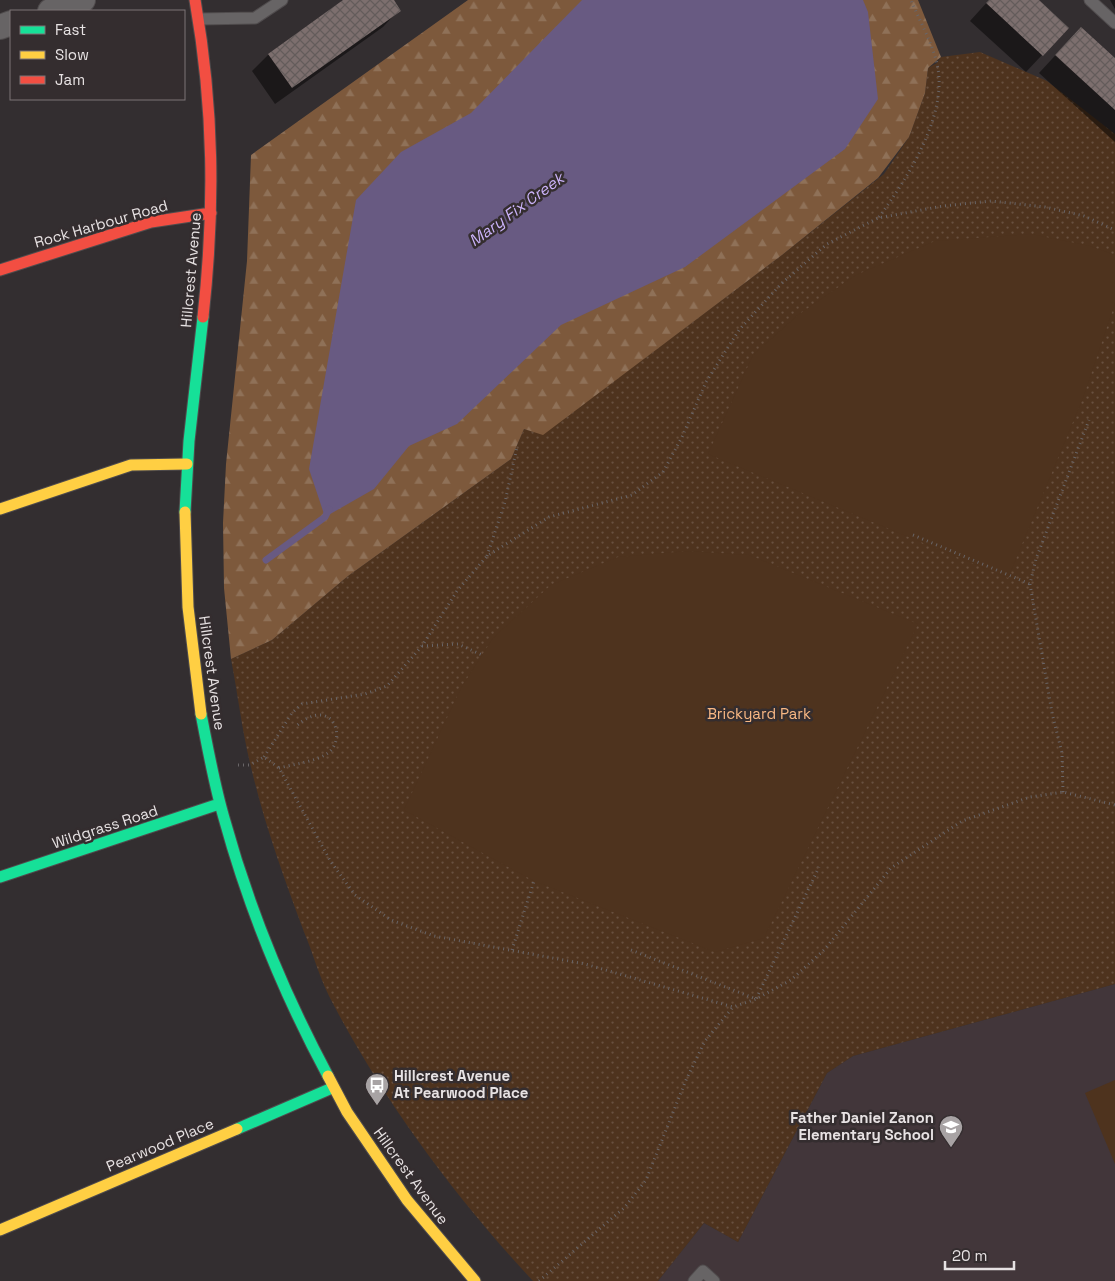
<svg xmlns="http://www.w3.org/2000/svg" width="1115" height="1281" viewBox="0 0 1115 1281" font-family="'Space Grotesk',sans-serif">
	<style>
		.built { fill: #42363a }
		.grass { fill: url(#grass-dots) }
		.forest { fill: url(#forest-firs) }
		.pitch { fill: #4e331e }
		.water { fill: #685a82 }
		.shadow { fill: #0007 }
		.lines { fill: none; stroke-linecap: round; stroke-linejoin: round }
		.stream { stroke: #685a82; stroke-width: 7 }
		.building { fill: url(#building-cross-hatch) }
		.lane-casing { stroke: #504c4d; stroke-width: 13 }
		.street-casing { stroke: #504c4d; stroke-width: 26 }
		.fast-casing { stroke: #504c4d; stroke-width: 13 }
		.slow-casing { stroke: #504c4d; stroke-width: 13 }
		.jam-casing { stroke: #504c4d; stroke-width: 13 }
		.path { stroke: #696567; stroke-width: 3; stroke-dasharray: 1 4; stroke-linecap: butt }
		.lane { stroke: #676465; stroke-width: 11 }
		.street { stroke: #676465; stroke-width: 24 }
		.fast { stroke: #16e098; stroke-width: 11 }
		.slow { stroke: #ffcf43; stroke-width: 11 }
		.jam { stroke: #f24e42; stroke-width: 11 }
		.labels { text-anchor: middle; stroke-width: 5; stroke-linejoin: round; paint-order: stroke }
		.street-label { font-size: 15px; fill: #e7e2e3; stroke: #342d2f }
		.park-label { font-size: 15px; fill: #f8b783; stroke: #342d2f }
		.poi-label { font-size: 15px; font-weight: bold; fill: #e7e2e3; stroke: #342d2f; text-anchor: start }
		.water-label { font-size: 16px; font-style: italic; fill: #cbb3fa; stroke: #342d2f }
	</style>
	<defs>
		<pattern id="grass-dots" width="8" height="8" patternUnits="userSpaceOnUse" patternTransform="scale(1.25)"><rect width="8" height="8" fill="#4e331e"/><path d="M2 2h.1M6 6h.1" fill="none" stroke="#68503f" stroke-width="1.8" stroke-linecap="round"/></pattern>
		<pattern id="forest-firs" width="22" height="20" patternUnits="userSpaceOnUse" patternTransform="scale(1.25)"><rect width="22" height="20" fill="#7d593c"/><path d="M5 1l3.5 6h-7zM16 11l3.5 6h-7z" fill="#8f7158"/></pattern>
		<pattern id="building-cross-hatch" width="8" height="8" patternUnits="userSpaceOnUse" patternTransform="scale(1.25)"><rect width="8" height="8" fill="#7d6f6e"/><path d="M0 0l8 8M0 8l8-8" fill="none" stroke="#645c5b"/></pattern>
	</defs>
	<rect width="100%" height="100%" fill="#332e30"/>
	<path class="built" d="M1115,984V1281H658L704,1223L738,1242L827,1073L853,1056Z"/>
	<path class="grass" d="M980,52L1047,81L1115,134V984L853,1056L827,1073L738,1242L704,1223L658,1281H533C454,1196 382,1099 329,996C319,976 313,953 304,932C284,878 264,823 251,767C242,731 238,695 231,659L272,640L348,576L511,459L524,429L543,434L782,255L884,174L909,137L925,93L928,68L937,63L941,57Z"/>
	<path class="forest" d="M468,0H918L941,57L928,68L925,93L909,137L878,178L782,255L543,435L524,429L511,459L348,576L272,640L231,659L224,588L223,523L226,464L247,261L251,155Z"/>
	<path class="pitch" d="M1031,234L1090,246L1115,255V303L1083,398L1008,578L708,454L753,355L798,315L856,275L935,241Z
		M688,551L749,555L918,624L764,938L715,952L534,881L404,810L461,688L493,638L551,585L618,557Z
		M1115,1080V1164L1085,1093Z"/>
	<path class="water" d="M582,0H863L868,12L878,99L845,149L685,267L561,325L457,424L409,446L374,489L325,517L309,469L356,200L401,152L471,113Z"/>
	<path class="shadow" d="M345,0H392L399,10L383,27L275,104L252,71L268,55Z
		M989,0H1037L1042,55L1026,72L970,21Z
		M1110,0H1115V9Z
		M1064,46L1115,60V142L1039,73Z"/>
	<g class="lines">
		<path class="stream" d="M266,560L325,517L329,509"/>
	</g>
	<path class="building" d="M343,0H394L401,11L292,88L268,54Z
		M989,0H1039L1069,28L1043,56L986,3Z
		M1081,27L1115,58V110L1055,55Z"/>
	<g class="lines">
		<g class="lane-casing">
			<path id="lane" d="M1090,0L1115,23
				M199,19L255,18L282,0
				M694,1281L703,1271L714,1281"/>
		</g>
		<g class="street-casing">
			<path id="street" d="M50,11L83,0
				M0,27L11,23"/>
		</g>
		<g class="fast-casing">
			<path id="fast" d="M185,512L189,441L203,317
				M201,714C208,749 214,784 224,818C249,909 284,994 328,1076
				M0,877L219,804
				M237,1129L332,1088"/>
		</g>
		<g class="slow-casing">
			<path id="slow" d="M0,509L131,465L187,464
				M185,512L188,607L201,714
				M328,1076L347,1112L407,1200L475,1281
				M0,1230L237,1129"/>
		</g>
		<g class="jam-casing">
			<path id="jam" d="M195,0C214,108 215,208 203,317
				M0,270L151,222L211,213"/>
		</g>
		<path class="path" d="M879,217C907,179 949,114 937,64C932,42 919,20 911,0
			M913,535L1030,584
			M487,556L505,502L517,447
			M422,646L458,644L482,655
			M264,757L292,713L302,704L365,694L387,686L422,646L457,591L487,556L549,517L632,495L663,472L682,437L706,382L739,330L781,284L827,244L878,218L943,206L991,201L1045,207L1084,216L1115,230
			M238,765H250L264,757L279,768L331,862L355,895L391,920L434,936L585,964L733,1007L756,999L791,980L824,950L891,868L962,821L1030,797L1063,792L1115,805
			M279,768C294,764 315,762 328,753C348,738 332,694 295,727
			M1063,792L1062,753L1052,713L1030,584L1036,559L1089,420
			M512,950L534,881
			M631,950L756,999L819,867
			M539,1281L625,1207L646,1180L686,1080L705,1041L733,1007"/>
		<use href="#lane" class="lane"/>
		<use href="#street" class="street"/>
		<use href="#fast" class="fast"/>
		<use href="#slow" class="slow"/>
		<use href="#jam" class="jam"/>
	</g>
	<defs>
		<g id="bus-pin" transform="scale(1.25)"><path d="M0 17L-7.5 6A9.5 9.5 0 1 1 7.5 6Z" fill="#a8a3a4" stroke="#342d2f"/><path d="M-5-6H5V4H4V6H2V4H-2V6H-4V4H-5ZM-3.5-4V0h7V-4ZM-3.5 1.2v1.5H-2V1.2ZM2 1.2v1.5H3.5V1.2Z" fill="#fff"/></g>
		<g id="school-pin" transform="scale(1.25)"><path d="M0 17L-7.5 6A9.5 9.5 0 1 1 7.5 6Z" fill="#a8a3a4" stroke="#342d2f"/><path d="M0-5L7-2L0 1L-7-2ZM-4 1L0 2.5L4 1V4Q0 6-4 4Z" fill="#fff"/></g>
	</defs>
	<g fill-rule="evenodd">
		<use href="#bus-pin" x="377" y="1085"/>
		<use href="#school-pin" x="951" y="1127"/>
	</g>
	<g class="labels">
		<g class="street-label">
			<text transform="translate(101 224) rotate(-16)" y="5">Rock Harbour Road</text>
			<text transform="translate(191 270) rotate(-85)" y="5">Hillcrest Avenue</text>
			<text transform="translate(212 673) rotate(82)" y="5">Hillcrest Avenue</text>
			<text transform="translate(105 827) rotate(-18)" y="5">Wildgrass Road</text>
			<text transform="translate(160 1145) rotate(-23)" y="5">Pearwood Place</text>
			<text transform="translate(411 1176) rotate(54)" y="5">Hillcrest Avenue</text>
		</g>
		<g class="park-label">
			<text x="759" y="719">Brickyard Park</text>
		</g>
		<g class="poi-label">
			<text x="394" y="1081">Hillcrest Avenue<tspan x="394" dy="17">At Pearwood Place</tspan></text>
			<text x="934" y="1123" text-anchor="end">Father Daniel Zanon<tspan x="934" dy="17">Elementary School</tspan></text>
		</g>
		<g class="water-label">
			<text transform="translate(516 209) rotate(-36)" y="6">Mary Fix Creek</text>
		</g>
	</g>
	<rect x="10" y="10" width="175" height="90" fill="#342d2f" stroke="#7c7577"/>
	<rect x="20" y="26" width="25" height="8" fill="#16e098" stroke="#7c7577"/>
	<text x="55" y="35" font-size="15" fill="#e7e2e3">Fast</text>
	<rect x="20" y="51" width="25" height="8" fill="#ffcf43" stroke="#7c7577"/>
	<text x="55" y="60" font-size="15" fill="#e7e2e3">Slow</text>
	<rect x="20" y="76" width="25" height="8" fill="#f24e42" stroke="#7c7577"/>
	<text x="55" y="85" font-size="15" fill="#e7e2e3">Jam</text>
	<path d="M945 1261v8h69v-8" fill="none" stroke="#e7e2e3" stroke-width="2.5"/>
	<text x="952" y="1261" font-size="15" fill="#e7e2e3" stroke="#342d2f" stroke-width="4" paint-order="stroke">20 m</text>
</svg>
